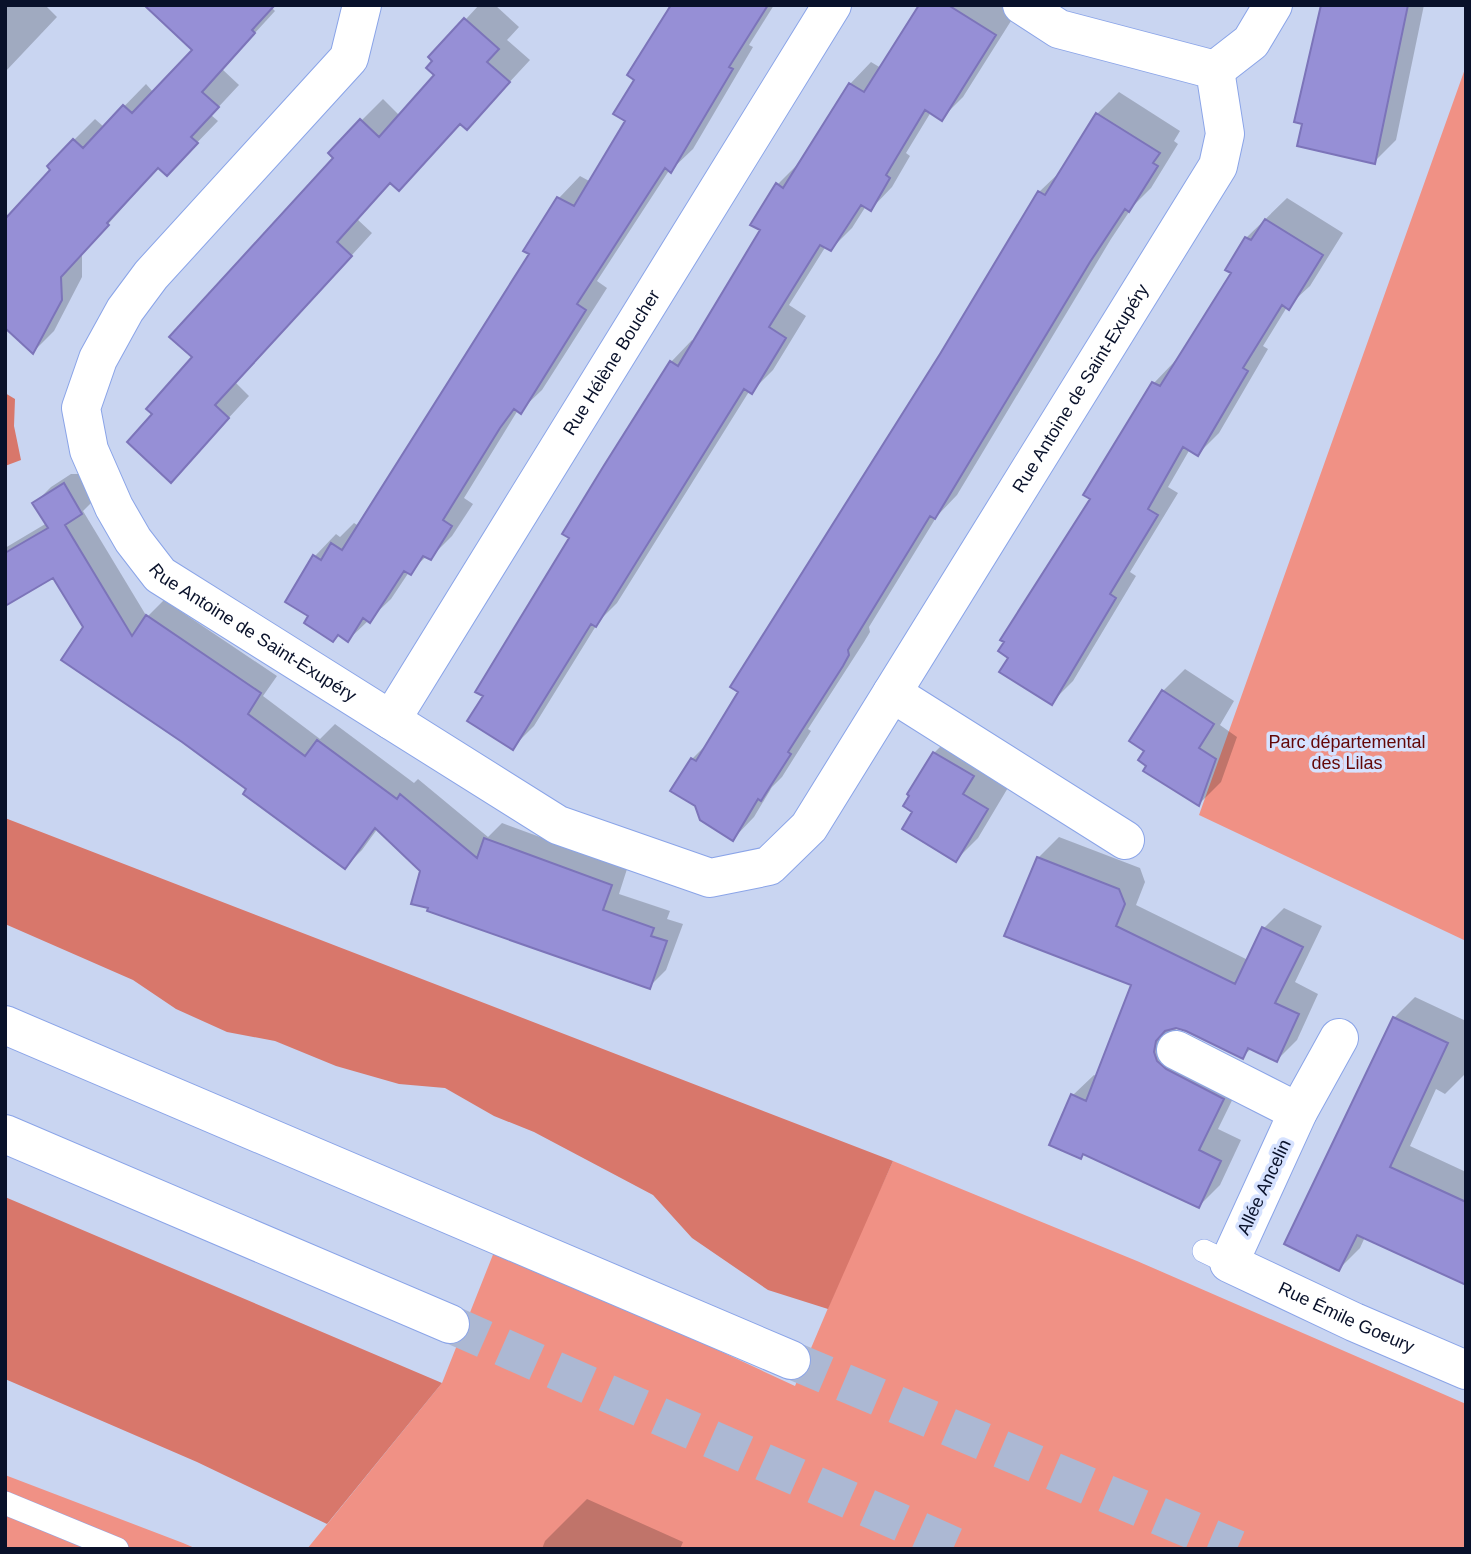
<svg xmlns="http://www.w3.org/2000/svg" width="1471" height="1554" viewBox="0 0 1471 1554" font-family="Arial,sans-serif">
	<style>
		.green { fill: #f09185 }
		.forest { fill: #d8776b }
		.shadow { fill: #0003 }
		.building { fill: #968fd6; stroke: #7c74b9; stroke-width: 2 }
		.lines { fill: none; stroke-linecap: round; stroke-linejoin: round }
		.motorway-tunnel { stroke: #acb8d3; stroke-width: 38; stroke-dasharray: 38 19; stroke-linecap: butt }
		.service-casing { stroke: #8aa4e8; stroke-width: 24 }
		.minor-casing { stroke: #8aa4e8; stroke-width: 40 }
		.motorway-casing { stroke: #8aa4e8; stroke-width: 40 }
		.service { stroke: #fff; stroke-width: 23 }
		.minor { stroke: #fff; stroke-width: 38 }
		.motorway { stroke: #fff; stroke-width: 38 }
		.labels { text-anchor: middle; stroke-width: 7; stroke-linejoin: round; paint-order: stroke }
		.street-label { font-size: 18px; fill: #09112a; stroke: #d6e2ff }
		.park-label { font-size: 18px; fill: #630707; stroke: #d6e2ff }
	</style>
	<rect width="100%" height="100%" fill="#c9d5f1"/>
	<path class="green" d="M1466,66V941L1199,815Z
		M893,1161L1137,1261L1466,1404V1549H307L442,1383L496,1247L795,1386L856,1242Z
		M5,1475L183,1543L197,1549H5Z"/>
	<path class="forest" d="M5,393L15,399L14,426L21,460L5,466Z
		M5,818L893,1161L828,1309L768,1290L692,1238L653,1195L534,1132L494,1116L445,1088L399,1084L336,1066L275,1041L227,1032L176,1009L133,980L5,924Z
		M5,1197L442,1383L327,1524L197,1462L5,1379Z"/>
	<path class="shadow" d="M5,5H45L57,17L5,72Z
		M479,5H495L519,27L507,40L530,60L467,128L461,122L391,182L357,219L372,233L236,383L249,396L171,480L154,414L361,121L383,99L400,116L437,75L435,61L431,57Z
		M673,5H774L749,45L753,47L693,149L671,170L670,169L597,281L607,288L542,390L520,411L518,410L464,498L473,504L452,536L430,558L427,556L409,572L391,599L348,640L339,634L333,640L311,616L287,602L315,556L336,534L340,537L354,523L359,526L531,253L526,250L559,198L580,176L591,182L627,121L637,79Z
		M922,5H1003L1016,13L963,97L942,118L931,112L906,153L910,156L892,187L871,209L866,206L852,228L831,249L826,246L789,305L806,316L773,370L752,391L750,390L617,603L599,621L534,726L513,747L485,696L571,537L671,362L692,340L694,342L762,229L778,184L799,163L850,84L871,62L881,68Z
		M1322,5H1424L1396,140L1374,162L1304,122Z
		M272,8L275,11L222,69L239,85L211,115L218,121L188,152L159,166L82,254V277L54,331L33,352L53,170L74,140L95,119L104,127L146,84L154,93Z
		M1119,92L1180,131L1174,141L1178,144L1151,188L1133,206L1111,239L957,495L937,516L869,627L870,632L864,642L808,729L811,731L782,777L772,787L754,817L733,839L692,759L710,741L1039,192L1061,171L1097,114Z
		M1287,198L1343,233L1310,286L1287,307L1263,346L1268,349L1219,433L1198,454L1190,449L1168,487L1178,493L1130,572L1136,576L1073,681L1052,702L1092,499L1085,495L1154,383L1175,361L1177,362L1233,273L1246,238Z
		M71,474H85L98,496L83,511L147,617L164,600L277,676L263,696L320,739L335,724L414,783L418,779L488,837L502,823L627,869L619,894L670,911L667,919L683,924L666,970L649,987L378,828L362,850L345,867L249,789L85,627L53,575L5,596V548L47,523L35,503L51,487Z
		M1185,669L1234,701L1220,725L1237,737L1221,782L1199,804L1148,766L1146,751L1163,691Z
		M956,731L1009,786L978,838L956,860L915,811L934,753Z
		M1059,837L1140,868L1145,882L1136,905L1248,960L1264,928L1284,908L1322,926L1295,982L1318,994L1297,1040L1277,1060L1252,1048L1242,1057L1186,1029L1175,1026L1178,1041L1243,1078L1218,1129L1241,1140L1220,1185L1199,1206L1085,1153L1081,1157L1073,1095L1094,1075L1098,1077L1133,984L1006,935L1038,858Z
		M1415,997L1466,1021V1073L1445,1094L1436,1089L1410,1146L1466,1172V1284L1365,1237L1360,1248L1339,1269L1394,1018Z
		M587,1499L683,1542L680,1549H542L545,1541Z"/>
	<path class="building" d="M144,5H275L252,30L255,33L202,92L219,107L191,137L198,143L167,176L158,168L107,223L109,225L61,277L62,300L33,354L5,328V219L50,170L47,166L73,139L83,148L123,105L132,113L192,50Z
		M671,5H768L729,67L733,69L671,173L665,168L577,304L586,310L521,414L514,409L500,428L443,520L452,526L431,560L423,556L411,575L404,571L370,623L363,618L348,642L338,635L333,642L304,623L308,616L285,602L313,555L321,560L331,543L342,550L529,254L523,251L557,197L574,206L625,121L613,114L634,80L627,75Z
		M919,5H948L996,35L942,121L925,110L886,175L890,178L871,211L861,205L831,251L820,245L769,327L786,338L752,394L744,389L596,627L591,624L513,750L467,721L483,696L475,692L569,538L562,534L603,467L670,361L678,366L760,230L750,225L776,183L783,188L849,83L864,92Z
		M1321,5H1408L1375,164L1297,146L1302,124L1294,122Z
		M464,18L499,49L487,62L510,82L467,130L460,124L399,191L390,183L337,242L352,256L215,405L229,418L171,483L127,442L152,414L146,409L192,357L169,337L333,158L328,153L360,119L379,137L434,75L426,68L432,61L428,57Z
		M1096,113L1160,153L1153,163L1158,166L1129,212L1125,209L1090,262L935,519L930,516L848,650L849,655L843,666L788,752L791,754L761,801L758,799L733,841L700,820L695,806L670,791L691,758L696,761L738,692L730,687L940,354L1038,191L1045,195Z
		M1265,219L1323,255L1289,310L1282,305L1243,368L1248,371L1198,456L1183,447L1148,509L1158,515L1110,594L1116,598L1052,705L999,672L1008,658L998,651L1004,642L1000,640L1090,499L1083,495L1152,382L1160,386L1231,273L1225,270L1245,237L1251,240Z
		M64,483L82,514L65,525L132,636L146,615L261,693L248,714L305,756L317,740L397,799L400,794L477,858L484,838L612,885L603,910L654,928L651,936L667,941L650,989L427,911L428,908L411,904L420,871L375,828L345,869L243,794L246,789L182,742L61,660L83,627L53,578L5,606V553L48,528L32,503Z
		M1162,690L1214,724L1199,748L1216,759L1199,806L1143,771L1146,766L1138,760L1144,751L1129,741Z
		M933,752L974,776L963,794L988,809L956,862L902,829L912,812L903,806L909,796L907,794Z
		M1037,857L1119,889L1125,904L1116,926L1235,984L1262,927L1303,947L1275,1003L1299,1014L1277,1062L1248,1048L1243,1059L1186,1031L1176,1028L1165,1031L1156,1041L1154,1052L1157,1061L1166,1069L1224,1099L1199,1150L1221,1161L1199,1208L1083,1154L1081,1159L1049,1145L1071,1094L1086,1101L1131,985L1004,936Z
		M1393,1017L1448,1043L1390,1167L1466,1202V1285L1357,1235L1339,1271L1284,1244Z"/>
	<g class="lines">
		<path class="motorway-tunnel" d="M450,1324L961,1549
			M791,1360L1237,1549"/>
		<g class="service-casing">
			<path id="service" d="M1204,1251L1229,1263
				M5,1503L117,1549"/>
		</g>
		<g class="minor-casing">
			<g id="minor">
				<path id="s1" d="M362,5L349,58L151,275L125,310L98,359L81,408L89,450L114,507L133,540L160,575L558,825L710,878L769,866L809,827L1218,166L1225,134L1215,70L1059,29L1022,5"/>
				<path d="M1215,70L1251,42L1273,5"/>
				<path d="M892,693L1125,840"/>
				<path id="s2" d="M391,720L832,5"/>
				<path id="s3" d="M1339,1038L1298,1112L1229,1263L1354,1322L1466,1370"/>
				<path d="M1176,1050L1298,1112"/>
			</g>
		</g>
		<g class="motorway-casing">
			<path id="motorway" d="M5,1025L791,1360
				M5,1134L450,1324"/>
		</g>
		<use href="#service" class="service"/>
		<use href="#minor" class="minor"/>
		<use href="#motorway" class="motorway"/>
	</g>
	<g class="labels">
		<g class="street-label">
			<text dy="6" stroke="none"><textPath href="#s2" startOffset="420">Rue Hélène Boucher</textPath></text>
			<text dy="6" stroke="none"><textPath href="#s1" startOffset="1950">Rue Antoine de Saint-Exupéry</textPath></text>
			<text dy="6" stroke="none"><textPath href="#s1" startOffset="796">Rue Antoine de Saint-Exupéry</textPath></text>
			<text transform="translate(1264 1187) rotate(-65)" y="6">Allée Ancelin</text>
			<text dy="6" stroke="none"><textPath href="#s3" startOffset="380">Rue Émile Goeury</textPath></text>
		</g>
		<g class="park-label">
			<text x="1347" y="748">Parc départemental<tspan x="1347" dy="21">des Lilas</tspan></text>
		</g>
	</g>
	<rect width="1471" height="1554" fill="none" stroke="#09112a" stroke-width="14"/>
</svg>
